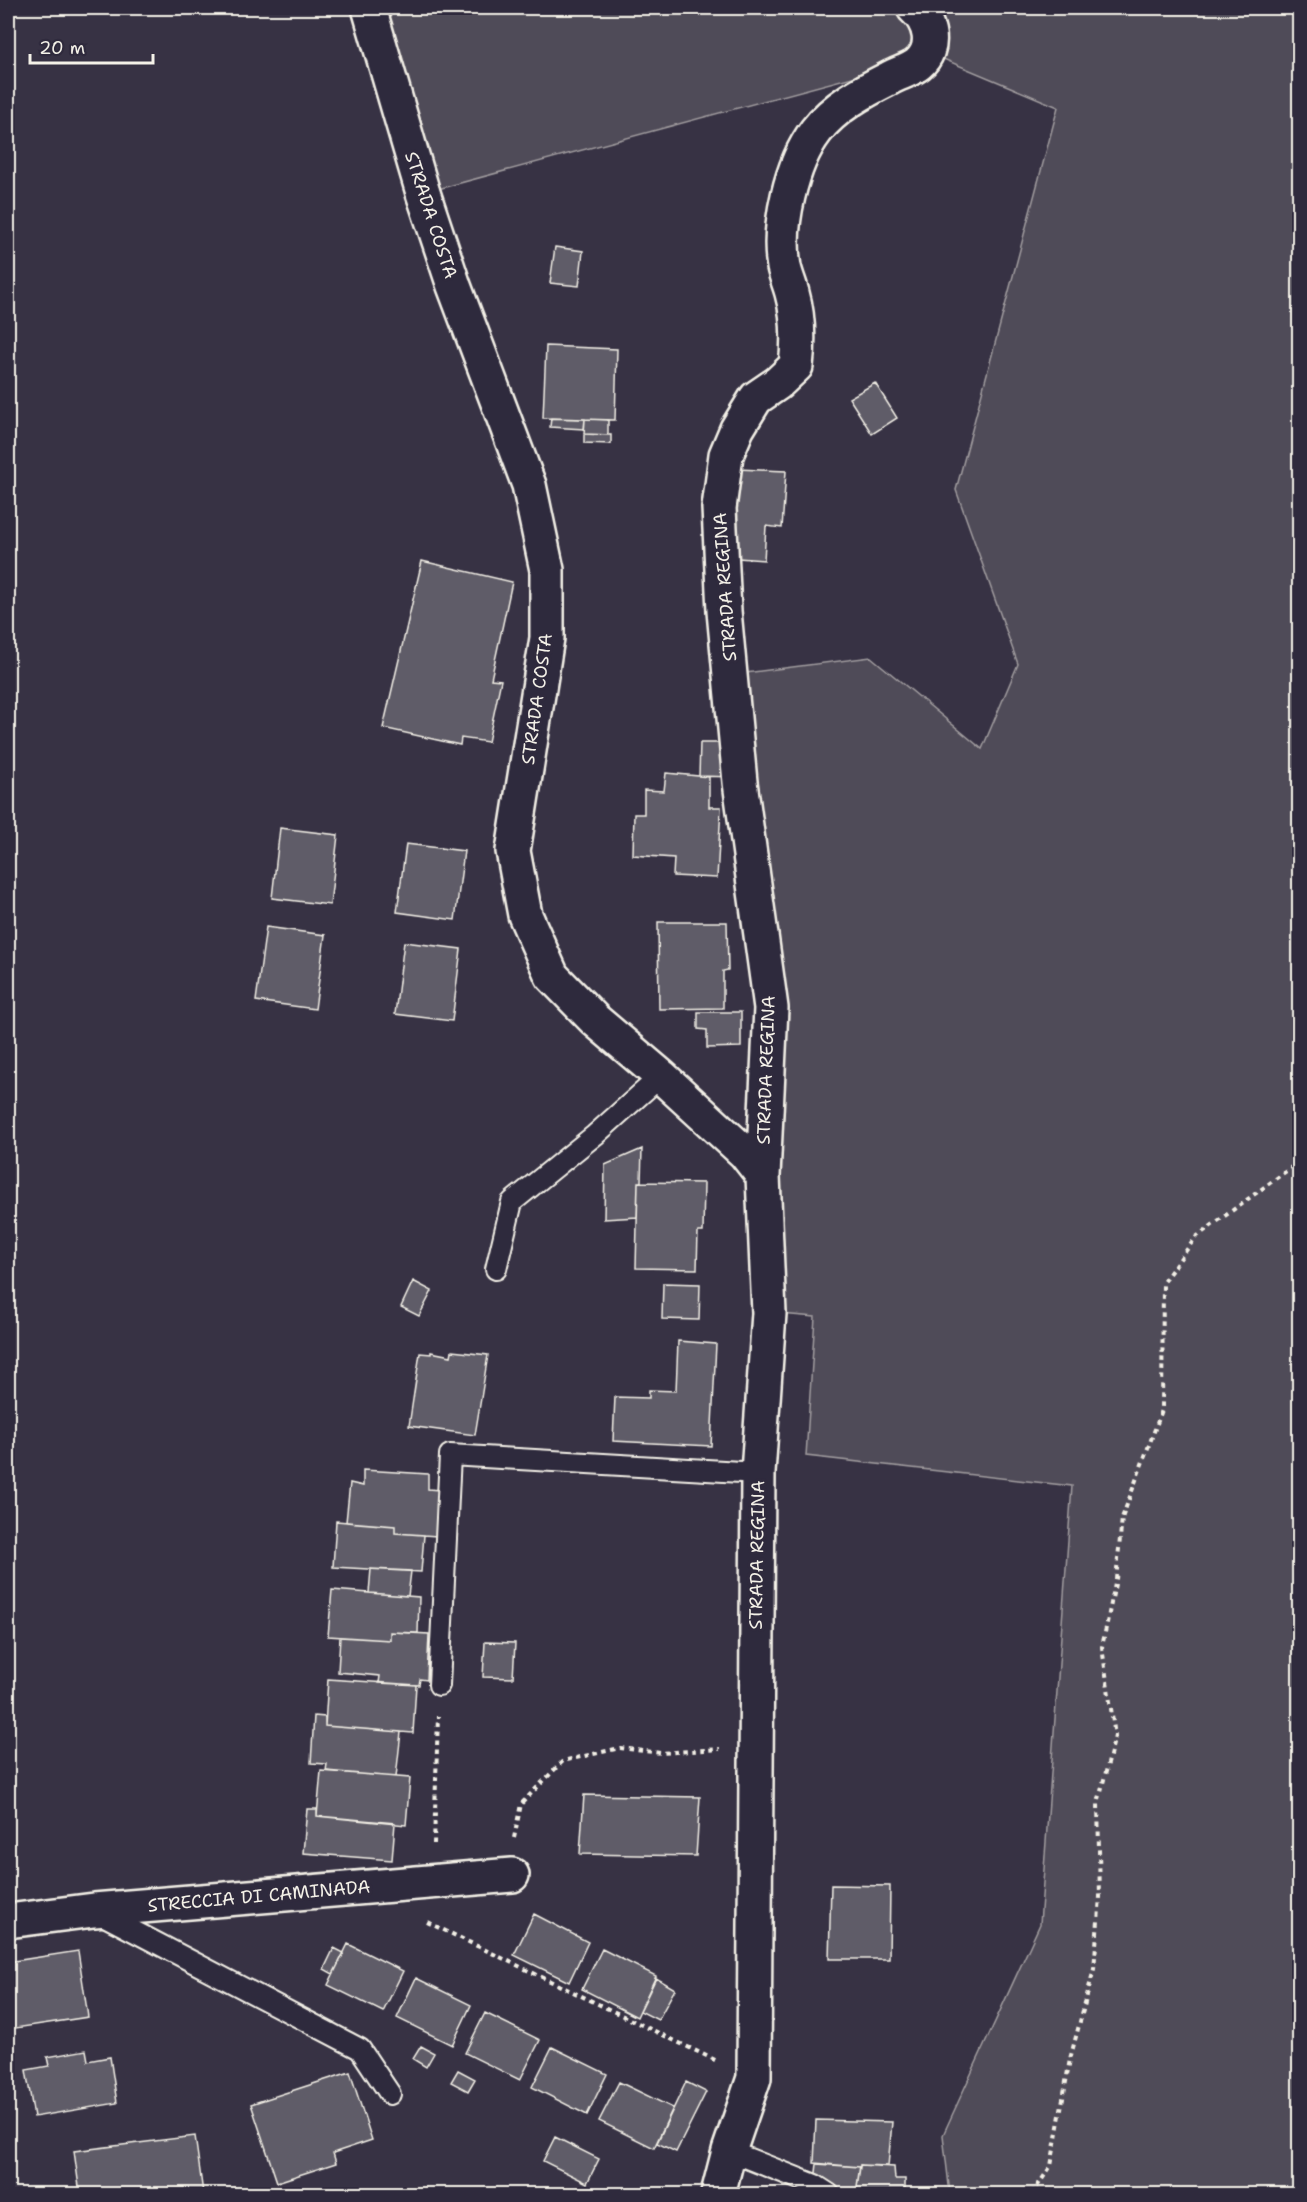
<svg xmlns="http://www.w3.org/2000/svg" width="1307" height="2202" viewBox="0 0 1307 2202" font-family="'Shantell Sans',sans-serif">
	<style>
		.green { fill: #504b59; stroke: #a29ea0; stroke-width: 1.5 }
		.building { fill: #5f5c67; stroke: #f4f1e8; stroke-width: 1.5 }
		.lines { fill: none; stroke-linecap: round; stroke-linejoin: round }
		.lane-casing { stroke: #f4f1e8; stroke-width: 24 }
		.street-casing { stroke: #f4f1e8; stroke-width: 38 }
		.path { stroke: #f4f1e8; stroke-width: 4; stroke-dasharray: 4.5 4.5; stroke-linecap: butt }
		.lane { stroke: #2f2a3d; stroke-width: 20 }
		.street { stroke: #2f2a3d; stroke-width: 33 }
		.labels { text-anchor: middle; stroke-width: 6; stroke-linejoin: round; paint-order: stroke }
		.street-label { font-size: 18px; fill: #f4f1e8; stroke: #2f2a3d }
	</style>
	<rect width="100%" height="100%" fill="#373244"/>
	<filter id="ink" filterUnits="userSpaceOnUse"><feTurbulence type="fractalNoise" baseFrequency=".0167" numOctaves="2"/><feDisplacementMap in="SourceGraphic" scale="12" xChannelSelector="R" yChannelSelector="G"/><feConvolveMatrix kernelMatrix="1 2 1 2 8 2 1 2 1" color-interpolation-filters="sRGB"/></filter>
	<g filter="url(#ink)">
		<path class="green" d="M369,8H1299V2194H950L943,2135L1040,1924L1072,1486L806,1456L815,1317L769,1313L771,1008L730,675L871,657L982,749L1018,664L956,490L1058,107L934,55L423,193Z"/>
		<path class="building" d="M555,247L583,251L579,286L550,283Z
			M546,346L617,349L615,420L543,418Z
			M875,383L897,418L872,434L849,398Z
			M551,418L585,419L584,429L550,427Z
			M585,419L608,420V435L584,434Z
			M584,434L611,435V444L584,443Z
			M737,469L786,471L782,528L766,526L764,560L725,557Z
			M422,561L512,582L491,679L501,680L488,742L461,738L460,745L383,728Z
			M700,743H731L734,777L699,776Z
			M666,773L709,777V807H721L717,878L673,876L674,858L633,855L634,814H644V790L664,791Z
			M280,828L338,835L330,905L272,898Z
			M406,844L464,851L455,920L397,912Z
			M658,922H727L728,970L723,971V1008L659,1009Z
			M266,927L325,935L315,1009L256,1001Z
			M404,942L461,949L452,1021L395,1014Z
			M698,1012H741V1047L707,1048V1030L698,1029Z
			M642,1149L641,1182H638L637,1217L604,1219L605,1165Z
			M638,1182L704,1183L703,1232H698L697,1269L636,1268Z
			M413,1281L432,1291L419,1316L401,1307Z
			M663,1283L700,1284L699,1320L662,1319Z
			M678,1341L716,1344L711,1446L613,1441L615,1397L649,1398V1390L676,1391Z
			M452,1351L488,1355L475,1435L409,1426L420,1353L431,1354V1352L451,1356Z
			M363,1470L428,1474V1489L440,1490L437,1536L395,1533V1526L346,1522L350,1483L363,1486Z
			M336,1521L395,1526V1533L424,1535L421,1572L333,1567Z
			M371,1569L411,1571L408,1596L369,1593Z
			M332,1590L419,1597L418,1633L390,1632V1640L328,1636Z
			M390,1632L429,1634L427,1680L420,1679L419,1685L379,1683L380,1676L338,1672L340,1637L390,1640Z
			M485,1642L515,1643L513,1678L483,1677Z
			M328,1679L416,1685L413,1733L325,1726Z
			M314,1716L325,1717V1726L401,1732L396,1777L326,1771L327,1764L311,1763Z
			M321,1771L410,1778L406,1825L317,1816Z
			M584,1795L700,1797L696,1856L580,1854Z
			M307,1809H317V1816L395,1823L392,1860L303,1853Z
			M831,1885L890,1886L889,1959H829Z
			M534,1914L588,1942L569,1982L514,1955Z
			M348,1944L403,1971L383,2012L328,1985Z
			M334,1948L344,1953L333,1974L324,1969Z
			M602,1949L656,1976L637,2017L582,1989Z
			M78,1951L88,2017L9,2029L8,1962Z
			M416,1978L471,2005L452,2045L397,2018Z
			M656,1978L675,1989L658,2020L640,2011Z
			M485,2013L540,2040L520,2080L465,2053Z
			M421,2046L434,2053L426,2067L413,2059Z
			M552,2047L607,2074L587,2115L532,2087Z
			M86,2050L88,2061L110,2057L117,2103L34,2117L26,2070L49,2066L47,2057Z
			M458,2070L475,2079L468,2091L451,2082Z
			M350,2072L372,2140L333,2153L336,2163L277,2182L251,2104Z
			M619,2082L673,2108L654,2148L599,2121Z
			M686,2082L706,2092L676,2152L657,2143Z
			M816,2120L892,2122L888,2166L860,2165V2167L814,2163Z
			M195,2136L203,2193L80,2194L74,2151Z
			M555,2137L599,2159L587,2183L543,2161Z
			M817,2164L860,2167L856,2194H850L815,2181Z
			M860,2165L894,2167L895,2179H905V2194H856Z"/>
		<g class="lines">
			<g class="lane-casing">
				<path id="lane" d="M496,1269L512,1202L595,1135L661,1076
					M439,1685L450,1455L758,1473
					M99,1913L360,2049L390,2094
					M729,2151L815,2185L829,2194"/>
			</g>
			<g class="street-casing">
				<path id="street" d="M369,8L423,193L454,286L529,485L547,570V638L513,851L525,915L552,976L595,1020L661,1076L745,1153L763,1176
					M8,1921L94,1910L512,1875
					M718,2194L729,2151L754,2078L758,1473L769,1313L763,1176L771,1008L740,782L724,611L719,508L726,455L737,429L756,398L778,383L796,366C799,341 799,318 792,293C790,285 786,276 784,267C777,226 791,164 816,131C834,107 864,91 890,78C899,73 911,70 918,64C937,48 930,22 914,8"/>
			</g>
			<path class="path" d="M514,1838L521,1804L563,1761L620,1748L661,1753L720,1749
				M434,1844L438,1716
				M427,1922L717,2061
				M1032,2194L1051,2166L1070,2059L1094,1969L1100,1897L1098,1803L1115,1736L1102,1647L1116,1579L1122,1518L1162,1410L1163,1282L1196,1237L1300,1161"/>
			<use href="#lane" class="lane"/>
			<use href="#street" class="street"/>
		</g>
	</g>
	<g class="labels">
		<g class="street-label">
			<text transform="translate(431 215) rotate(72)" y="6">STRADA COSTA</text>
			<text transform="translate(725 587) rotate(-94)" y="6">STRADA REGINA</text>
			<text transform="translate(537 699) rotate(-82)" y="6">STRADA COSTA</text>
			<text transform="translate(766 1070) rotate(-88)" y="6">STRADA REGINA</text>
			<text transform="translate(757 1555) rotate(-89)" y="6">STRADA REGINA</text>
			<text transform="translate(259 1896) rotate(-5)" y="6">STRECCIA DI CAMINADA</text>
		</g>
	</g>
	<rect width="1307" height="2202" fill="none" stroke="#2f2a3d" stroke-width="30"/>
	<rect x="15" y="15" width="1277" height="2172" fill="none" stroke="#f4f1e8" stroke-width="2" filter="url(#ink)"/>
	<path d="M30 54v9h123v-9" fill="none" stroke="#f4f1e8" stroke-width="3"/>
	<text x="39" y="54" font-size="18" fill="#f4f1e8" stroke="#2f2a3d" stroke-width="4.5" paint-order="stroke">20 m</text>
</svg>
